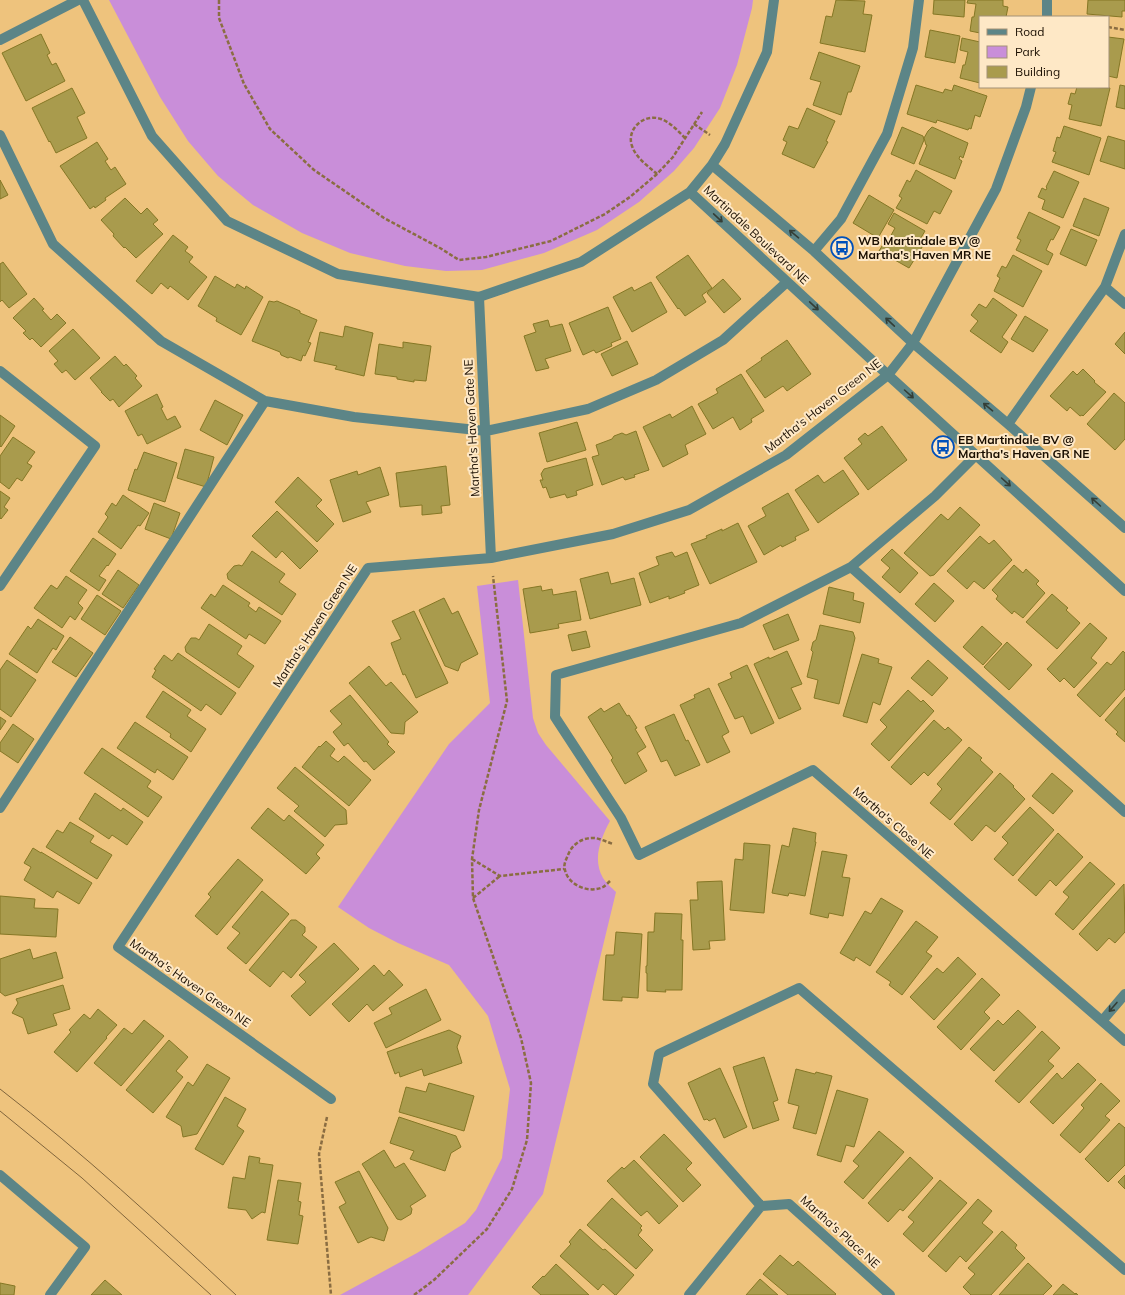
<svg xmlns="http://www.w3.org/2000/svg" width="1125" height="1295" viewBox="0 0 1125 1295" font-family="Mulish,sans-serif">
	<style>
		.green { fill: #c98ed9 }
		.building { fill: #a99b4d; stroke: #857725 }
		.lines { fill: none; stroke-linecap: round; stroke-linejoin: round }
		.path { stroke: #8a6d42; stroke-width: 2.5; stroke-dasharray: 4 2; stroke-linecap: butt }
		.minor { stroke: #5c8587; stroke-width: 10 }
		.tram { stroke: #80653c; stroke-width: 1 }
		.oneway { stroke: #343e36 }
		.labels { text-anchor: middle; stroke-width: 4; stroke-linejoin: round; paint-order: stroke }
		.street-label { font-size: 12px; fill: #1a0e00; stroke: #fee8c6 }
		.poi-label { font-size: 12px; font-weight: bold; fill: #1a0e00; stroke: #fee8c6; text-anchor: start }
	</style>
	<rect width="100%" height="100%" fill="#eec37d"/>
	<path class="green" d="M109,0H753L752,8L737,65L720,108L694,148L674,171L639,202L597,230L544,253L482,270L446,271L405,266L350,253L302,233L253,205L218,176L188,141L160,97Z
		M518,580L533,718L538,733L546,745L610,821C601,838 592,859 603,878C606,883 612,888 616,892L543,1194L468,1295H340L417,1253L465,1223L476,1210L502,1158L510,1089L488,1016L449,965L398,943L369,928L338,907L449,744L490,703L477,586Z"/>
	<path class="building" d="M836,0L865,1L863,14L872,15L865,52L820,43L826,16L832,17Z
		M934,0H965L964,17L933,14Z
		M968,0H1003V6L1008,7L1006,17H980V33L970,31L972,17H974L976,4L967,3Z
		M1088,0H1125V11H1122V17L1087,14Z
		M930,30L960,36L955,63L925,57Z
		M41,34L50,53L47,55L52,65L56,63L65,81L26,101L2,53Z
		M1108,37L1124,39L1117,78L1108,76Z
		M962,38L980,42V83L960,78L963,65H965L968,52L960,50Z
		M819,52L860,66L851,92H848L841,115L813,105L821,82L810,79Z
		M916,85L943,93L945,89L952,91L954,85L987,96L980,117L975,115L971,129L969,128L968,130L937,120L936,123L907,114Z
		M1120,85L1125,86V109L1116,107Z
		M1077,87L1110,88L1101,126L1069,119L1072,105L1068,104L1071,93L1075,94Z
		M72,88L85,113L77,117L87,138L56,153L50,141L49,142L32,108Z
		M807,108L835,121L826,141L828,142L814,168L782,154L787,142L783,140L789,126L798,129Z
		M1064,126L1101,138L1089,175L1052,162L1056,152L1053,151L1057,137L1060,138Z
		M902,127L923,136L924,140L914,164L891,154Z
		M932,127L968,143L963,158L960,156L959,159L962,161L955,179L919,164L927,145H926L924,138L928,131Z
		M1108,136L1125,141V169L1100,161Z
		M97,142L108,159L105,161L111,170L115,167L126,184L105,198L106,200L95,208L94,206L90,209L60,166Z
		M916,170L952,191L940,214L934,211L927,224L896,208L902,198L899,196L907,180L910,182Z
		M1054,171L1079,182L1063,218L1042,209L1045,200L1038,197L1042,188L1046,190L1047,188L1046,187Z
		M0,180L8,195L0,199Z
		M869,195L894,210L878,238L853,223Z
		M125,198L141,214L147,208L158,220L153,224L163,234L136,258L125,247L124,248L113,236L114,234L101,220Z
		M1084,198L1109,208L1099,236L1073,226Z
		M1029,212L1060,227L1053,240L1051,239L1046,250L1053,254L1048,265L1016,250L1021,240L1017,238Z
		M894,213L925,231L919,241L924,244L909,268L879,251L887,238L889,239L895,228L888,224Z
		M1071,229L1097,240L1086,266L1060,254Z
		M173,235L188,247L185,251L193,257L189,262L207,277L188,300L170,286L168,289L161,283L152,294L136,281Z
		M688,255L712,288L702,295L706,302L685,316L679,308L678,309L656,277Z
		M1013,255L1042,271L1023,307L994,291L1000,278L997,276L1002,266L1006,268Z
		M3,262L27,294L9,308L2,300L0,302V264Z
		M215,276L235,288L237,284L245,289L246,286L263,297L241,335L216,321L217,318L198,306Z
		M723,279L741,299L724,313L707,293Z
		M651,282L667,312L632,332L613,297L632,287L634,291Z
		M34,298L44,309L42,310L51,320L57,314L66,323L41,347L32,338L30,340L23,333L26,331L13,318Z
		M993,298L1017,315L1002,337L1008,342L1001,353L970,331L978,321L971,315L979,304L986,308Z
		M269,301L274,302L277,301L300,311V313L317,320L308,342L311,343L305,356L303,355L301,361L290,357L288,358L281,355L280,352L252,341Z
		M608,307L621,339L611,343L612,346L596,353L594,350L583,355L569,323Z
		M1025,316L1048,330L1033,352L1011,339Z
		M548,320L550,327L562,324L571,351L545,359L549,368L536,371L524,336L536,332L533,324Z
		M345,326L373,333L364,376L335,369L337,366L314,361L320,332L343,337Z
		M73,329L100,358L75,380L66,370L62,373L54,364L58,361L49,351Z
		M1125,332V354L1115,344Z
		M787,340L811,374L787,391L783,386L765,398L746,371L762,360L761,358Z
		M627,341L638,364L612,376L601,354Z
		M403,342L431,346L426,381L414,380V382L397,379V377L375,374L379,344L403,348Z
		M115,356L124,366L126,364L137,376L135,378L142,386L119,407L113,399L110,401L101,392H102L90,378Z
		M1083,369L1095,381L1094,382L1106,392L1083,416L1082,415L1080,416L1070,407L1067,411L1050,396L1073,371L1077,375Z
		M741,374L764,411L751,419L752,422L740,430L733,417L713,429L698,404L718,393L716,389Z
		M1114,393L1125,403V439L1115,450L1087,424Z
		M157,394L163,407L161,408L167,420L175,416L181,427L147,444L142,434L138,436L125,411Z
		M215,400L243,415L227,445L200,430Z
		M692,406L706,434L685,445L688,454L663,467L643,427L670,414L672,418Z
		M0,415L15,426L1,447L0,446Z
		M577,422L586,450L547,462L539,433Z
		M882,426L907,460L868,490L844,458L862,444L858,439L865,433L868,436Z
		M636,431L649,470L634,475L635,477L625,480L623,477L602,485L592,457L599,455L596,445L612,439L614,436L622,433L626,435Z
		M13,437L35,452L27,463L32,466L22,481L17,478L9,489L0,482V456Z
		M185,449L214,457L206,487L177,478Z
		M144,452L177,463L165,502L128,490L135,469L137,470Z
		M586,458L593,485L576,491L577,495L567,498L565,494L550,498L546,487L543,488L540,480H543L541,474L544,469Z
		M446,466L450,505L441,506L442,513L422,515V505L400,507L396,473Z
		M380,467L389,495L366,502L371,512L343,522L330,480L357,471L358,475Z
		M843,470L859,494L818,523L795,490L818,475L824,483Z
		M298,477L322,500L316,506L334,524L317,542L275,502Z
		M0,491L10,498L4,507L8,510L1,519L0,518Z
		M788,493L809,530L795,537L796,540L782,547L781,545L764,555L748,526L766,516L762,508Z
		M123,495L149,513L140,526L138,525L121,549L98,532L108,517L105,514L112,503L116,506Z
		M154,503L180,513L171,539L145,529Z
		M960,507L980,525L934,575L930,576L904,553L941,514L948,520Z
		M277,511L318,551L300,569L282,551L276,558L252,536Z
		M738,523L757,562L710,584L691,544L707,538L706,536L722,529V531Z
		M980,536L989,544L994,540L1012,560L984,589L974,581L967,589L947,571Z
		M93,538L116,554L108,566L107,565L99,576L106,580L99,591L70,571Z
		M892,549L918,573L900,593L882,577L890,568L881,560Z
		M252,551L285,574L279,582L296,594L282,615L228,579L227,574L234,566L239,565L242,566Z
		M672,552L675,557L687,552L699,585L684,591L685,593L669,599V596L650,603L639,573L659,565L656,557Z
		M1014,565L1023,573L1026,569L1039,581L1036,584L1045,593L1023,618L1014,611L1012,614L996,599L998,596L992,590Z
		M118,570L139,585L123,608L102,594Z
		M608,572L611,584L634,578L641,605L590,619L580,579Z
		M66,576L87,590L78,603L83,608L75,620L70,616L62,628L34,608L51,585L57,589Z
		M934,583L954,601L935,622L915,604Z
		M223,585L250,603L248,606L256,612L259,607L281,621L265,644L249,634L246,639L201,608L211,594L215,597Z
		M541,586L542,591L552,589L553,595L576,591L581,620L558,624L559,628L530,633L523,589Z
		M829,587L854,593L853,600L864,603L860,623L823,614Z
		M1052,594L1068,608L1066,610L1080,623L1057,649L1026,622Z
		M97,595L121,611L105,635L81,619Z
		M444,598L452,614L458,611L478,654L461,663L458,671L445,666L419,610Z
		M414,611L448,683L416,698L405,674L403,675L391,643L401,639L392,621Z
		M788,614L799,640L774,650L763,625Z
		M38,619L64,636L56,650L53,648L37,673L9,654L28,626L31,629Z
		M1090,623L1107,638L1091,658L1097,663L1074,688L1064,678L1060,682L1047,669Z
		M209,624L242,646L237,654L254,666L239,688L186,652L185,647L191,638H196L199,640Z
		M820,625L853,632L855,638L839,704L814,698L818,680L807,677L813,652L811,650L813,642L816,640Z
		M982,626L1002,644L983,665L963,647Z
		M586,631L590,647L572,651L568,635Z
		M70,637L93,653L76,677L52,662Z
		M1007,642L1032,665L1009,690L984,667Z
		M787,651L802,684L791,688L801,709L779,719L754,664L769,657V659Z
		M1123,651L1125,653V689L1100,717L1077,695L1107,662L1111,665Z
		M178,653L236,693L221,715L206,704L201,711L152,677L156,670L154,669L164,655L172,661Z
		M862,654L879,659L878,663L892,667L880,705L873,702L867,723L843,716Z
		M7,660L36,680L11,717L0,709V670Z
		M928,660L948,678L932,696L911,678Z
		M747,665L774,723L751,734L743,716L735,719L718,684L732,678L730,673Z
		M369,666L386,686L391,682L418,712L405,722L404,734L391,733L349,683Z
		M709,688L729,732L722,736L730,752L707,763L680,705L695,698L694,695Z
		M908,690L921,702L923,700L934,711L889,761L871,744L887,727L880,720Z
		M163,691L191,710L187,716L206,729L191,752L170,737L171,734L146,717Z
		M350,695L389,742L387,744L395,752L374,770L366,761L364,762L348,743L344,746L333,732L342,724L330,711Z
		M1125,697V742L1116,734L1118,732L1105,720Z
		M619,703L627,716L629,715L637,728L635,729L646,747L637,753L647,771L625,784L611,760L613,758L588,717L601,708L604,712Z
		M674,714L686,741L688,740L700,765L675,776L667,760L661,762L645,727Z
		M0,717L6,721L0,730Z
		M934,720L945,730L948,727L962,740L928,776L924,772L911,785L891,767Z
		M135,722L188,757L173,780L157,769L155,773L150,770L117,748Z
		M13,724L34,739L18,763L0,751V743Z
		M326,741L335,749L330,756L338,762L344,756L371,780L349,806L302,767L319,746L320,747Z
		M969,747L982,758L980,760L993,772L950,820L930,803L942,789L937,784Z
		M102,748L151,781L147,787L162,797L148,817L84,773Z
		M295,767L346,810L347,824L335,825L325,837L294,811L299,806L277,788Z
		M1000,773L1014,786L1013,787L1025,799L995,832L986,825L972,841L954,824Z
		M1052,773L1073,791L1053,814L1032,796Z
		M95,793L121,811L123,808L143,822L127,845L112,835L109,839L79,819Z
		M1030,807L1054,830L1013,876L994,859L1008,843L1002,837Z
		M268,808L284,821L289,815L324,845L316,854L320,858L306,874L251,828Z
		M70,822L94,836L90,842L112,855L97,879L46,847L57,830L63,833Z
		M793,828L816,833L815,842H816L805,896L789,893L788,896L772,893L782,845L789,847Z
		M1058,833L1083,857L1056,886L1050,880L1036,896L1018,880Z
		M744,843L770,845L764,913L730,910L735,859L743,860Z
		M33,848L41,853V852L92,883L79,904L57,891L53,898L24,880L31,867L24,863Z
		M822,851L847,855L842,877L850,878L843,916L829,913L828,918L810,914Z
		M238,859L263,880L217,935L195,916L211,897L208,894Z
		M1090,862L1115,884L1073,930L1055,914L1069,897L1063,892Z
		M722,881L725,940L709,941L710,949L693,950L690,900H698L697,882Z
		M1124,884L1125,932L1115,943L1109,938L1097,951L1079,934Z
		M262,891L289,914L246,964L227,948L240,933L232,927Z
		M0,896L35,899L34,908L58,909L56,937L0,934Z
		M881,898L903,911L870,966L856,957L854,961L840,953L865,911L871,914Z
		M655,913L682,914L681,940H683L682,990H665L666,992L647,991V973H646V966H647L648,932H654Z
		M291,920H296L305,927V932L302,935L317,947L291,978L283,971L270,987L249,970Z
		M916,921L938,937L926,952L932,956L902,995L889,985L891,982L876,972Z
		M616,932L642,934L638,998L622,997V1001L603,1000L606,955H614Z
		M334,943L359,969L310,1016L291,996L306,982L299,975Z
		M30,949L33,959L56,952L63,978L5,996L0,992V959Z
		M958,957L976,974L934,1020L910,997L937,968L943,973Z
		M374,965L384,976L389,970L403,985L373,1011L367,1004L349,1022L332,1004Z
		M982,978L1000,995L984,1012L990,1018L961,1050L937,1027Z
		M63,985L70,1009L53,1014L57,1025L28,1034L23,1018L12,1013L18,1003L16,999Z
		M426,989L441,1020L386,1048L374,1023L392,1014L389,1008Z
		M98,1009L117,1025L106,1037L107,1038L77,1072L54,1052L71,1032L69,1030L84,1014L90,1019Z
		M1018,1010L1036,1027L994,1071L970,1049L998,1020L1003,1025Z
		M144,1020L164,1036L121,1086L94,1063L124,1028L132,1034Z
		M449,1030L461,1036L457,1047L462,1063L424,1076L422,1069L400,1077L399,1072L395,1074L387,1052Z
		M1042,1031L1060,1048L1048,1061L1054,1066L1019,1103L995,1081Z
		M169,1040L188,1057L176,1071L183,1077L153,1113L126,1090Z
		M764,1057L778,1100L773,1102L779,1120L753,1129L733,1067Z
		M1078,1063L1096,1080L1053,1124L1030,1102L1057,1073L1062,1079Z
		M207,1064L230,1078L197,1134L183,1137L181,1126L166,1117L188,1082L193,1086Z
		M720,1068L747,1127L724,1138L715,1118L709,1121L707,1119L704,1120L688,1083Z
		M796,1069L815,1074L816,1072L832,1076L816,1134L793,1128L799,1106L788,1103Z
		M429,1083L474,1096L464,1131L399,1112L406,1087L426,1092Z
		M1101,1083L1120,1101L1105,1116L1110,1120L1080,1153L1060,1135L1084,1108L1081,1105Z
		M837,1090L868,1099L854,1147L846,1145L841,1162L817,1155Z
		M225,1097L246,1109L237,1126L244,1131L223,1165L195,1149Z
		M399,1117L456,1136L461,1147L451,1153L445,1171L410,1159L414,1151L390,1143Z
		M1119,1123L1125,1128V1165L1108,1182L1085,1159Z
		M879,1131L904,1152L863,1199L844,1182L859,1166L853,1161Z
		M664,1134L692,1163L686,1169L701,1185L683,1202L640,1157Z
		M384,1150L395,1168L404,1163L426,1196L410,1206L412,1209L411,1214L401,1220L397,1219L362,1164Z
		M249,1156L260,1158L259,1163L273,1165L265,1213L262,1212L252,1219L246,1210L228,1208L233,1177L245,1179Z
		M910,1157L933,1178L903,1211L900,1209L888,1222L868,1203Z
		M634,1160L678,1206L659,1224L647,1211L641,1216L607,1181L622,1167L624,1169Z
		M359,1171L388,1228L384,1241L371,1237L358,1243L339,1207L346,1203L335,1182Z
		M1125,1175V1189L1118,1182Z
		M278,1180L301,1183L298,1201L301,1202L299,1215L303,1216L298,1244L267,1240Z
		M940,1180L967,1203L923,1252L903,1234L914,1222L908,1217Z
		M612,1198L642,1226L640,1228L642,1230L638,1235L653,1250L636,1269L587,1225Z
		M978,1199L992,1211L982,1223L993,1232L966,1262L960,1256L946,1272L928,1256Z
		M580,1229L603,1250L605,1249L634,1275L616,1295H615L603,1284L598,1290L560,1256L571,1244L569,1242Z
		M1002,1231L1017,1245L1015,1248L1025,1258L991,1295H971L963,1287L975,1274L968,1268Z
		M780,1255L793,1266L798,1261L836,1294L835,1295H788L763,1274Z
		M1028,1263L1052,1286L1043,1295H999Z
		M556,1264L589,1295H541L532,1287L543,1276L544,1277Z
		M760,1279L778,1295H746Z
		M105,1280L122,1295H91Z
		M0,1283L15,1286L14,1295H0Z
		M1063,1284L1075,1294L1076,1293L1078,1295H1053Z"/>
	<g class="lines">
		<path class="path" d="M219,0V18L244,84L270,129L314,170L384,218L440,248L459,260L486,257L551,241L605,214L630,197L657,174L673,157L702,112
			M1108,27L1125,30
			M694,124L710,135
			M657,174C648,166 636,158 632,146C626,129 644,113 661,119C670,122 678,131 685,138
			M472,859L500,876L564,869
			M610,881C608,883 605,886 603,887C589,894 568,885 565,870C563,865 566,860 568,855C572,844 583,837 595,838C601,839 607,842 613,844
			M473,898L500,876
			M327,1117L319,1154L331,1295
			M414,1295L434,1280L487,1229L512,1189L527,1140L531,1083L521,1038L473,898L472,859L479,810L507,701L493,576"/>
		<path class="minor" d="M83,0L152,136L227,221L338,274L479,297L581,262L690,192L712,165L725,144L767,52L774,0
			M1047,17V0
			M0,40L78,0
			M0,135L53,244L161,341L265,401L354,417L486,431L588,409L656,380L723,340L787,282
			M712,165L814,251L913,343L1008,424L1125,528
			M690,192L888,375L1125,591
			M814,251L841,219L887,134L913,48L919,0
			M1105,287L1125,304
			M479,297L491,558
			M0,371L95,446L0,586
			M1008,424L1105,287L1125,234
			M976,455L935,496L851,567L741,623L556,675L555,717L621,818L639,855L813,770L1125,1041
			M851,567L1125,812
			M0,808L265,401
			M1102,1021L1125,994
			M331,1099L118,947L368,568L491,558L613,534L689,510L786,455L888,375L913,343L996,189L1026,107L1031,87
			M0,1175L85,1247L50,1295
			M761,1206L653,1084L659,1054L799,988L1125,1270
			M689,1295L761,1206L789,1204L890,1295"/>
		<path class="tram" d="M0,1089C83,1153 160,1224 236,1295
			M0,1111L82,1178L211,1295"/>
	</g>
	<defs><path id="oneway-shaft" d="M-6 0H5M1.5-3L5.5 0L1.5 3" fill="none" stroke-width="1.6" stroke-linecap="round" stroke-linejoin="round"/></defs>
	<g class="oneway">
		<use href="#oneway-shaft" transform="translate(718 218) rotate(43)"/>
		<use href="#oneway-shaft" transform="translate(794 234) rotate(-140)"/>
		<use href="#oneway-shaft" transform="translate(814 306) rotate(43)"/>
		<use href="#oneway-shaft" transform="translate(890 322) rotate(-137)"/>
		<use href="#oneway-shaft" transform="translate(909 394) rotate(42)"/>
		<use href="#oneway-shaft" transform="translate(988 407) rotate(-140)"/>
		<use href="#oneway-shaft" transform="translate(1006 482) rotate(42)"/>
		<use href="#oneway-shaft" transform="translate(1096 502) rotate(-138)"/>
		<use href="#oneway-shaft" transform="translate(1113 1007) rotate(131)"/>
	</g>
	<defs>
		<g id="bus-ring" transform="scale(1.15)"><circle r="9.5" fill="#fee8c6" stroke="#0050ba" stroke-width="1.5"/><path d="M-5-6H5V4H4V6H2V4H-2V6H-4V4H-5ZM-3.5-4V0h7V-4ZM-3.5 1.2v1.5H-2V1.2ZM2 1.2v1.5H3.5V1.2Z" fill="#0050ba"/></g>
	</defs>
	<g fill-rule="evenodd">
		<use href="#bus-ring" x="842" y="248"/>
		<use href="#bus-ring" x="943" y="447"/>
	</g>
	<g class="labels">
		<g class="street-label">
			<text transform="translate(756 235) rotate(43)" y="4">Martindale Boulevard NE</text>
			<text transform="translate(823 406) rotate(-38)" y="4">Martha's Haven Green NE</text>
			<text transform="translate(472 428) rotate(-93)" y="4">Martha's Haven Gate NE</text>
			<text transform="translate(315 626) rotate(-57)" y="4">Martha's Haven Green NE</text>
			<text transform="translate(893 823) rotate(41)" y="4">Martha's Close NE</text>
			<text transform="translate(190 983) rotate(35)" y="4">Martha's Haven Green NE</text>
			<text transform="translate(840 1232) rotate(42)" y="4">Martha's Place NE</text>
		</g>
		<g class="poi-label">
			<text x="858" y="245">WB Martindale BV @<tspan x="858" dy="14">Martha's Haven MR NE</tspan></text>
			<text x="958" y="444">EB Martindale BV @<tspan x="958" dy="14">Martha's Haven GR NE</tspan></text>
		</g>
	</g>
	<rect x="979" y="16" width="130" height="72" fill="#fee8c6" stroke="#a39177"/>
	<rect x="987" y="29" width="20" height="6" fill="#5c8587" stroke="#a39177"/>
	<text x="1015" y="36" font-size="12" fill="#1a0e00">Road</text>
	<rect x="987" y="46" width="20" height="12" fill="#c98ed9" stroke="#a39177"/>
	<text x="1015" y="56" font-size="12" fill="#1a0e00">Park</text>
	<rect x="987" y="66" width="20" height="12" fill="#a99b4d" stroke="#a39177"/>
	<text x="1015" y="76" font-size="12" fill="#1a0e00">Building</text>
</svg>
